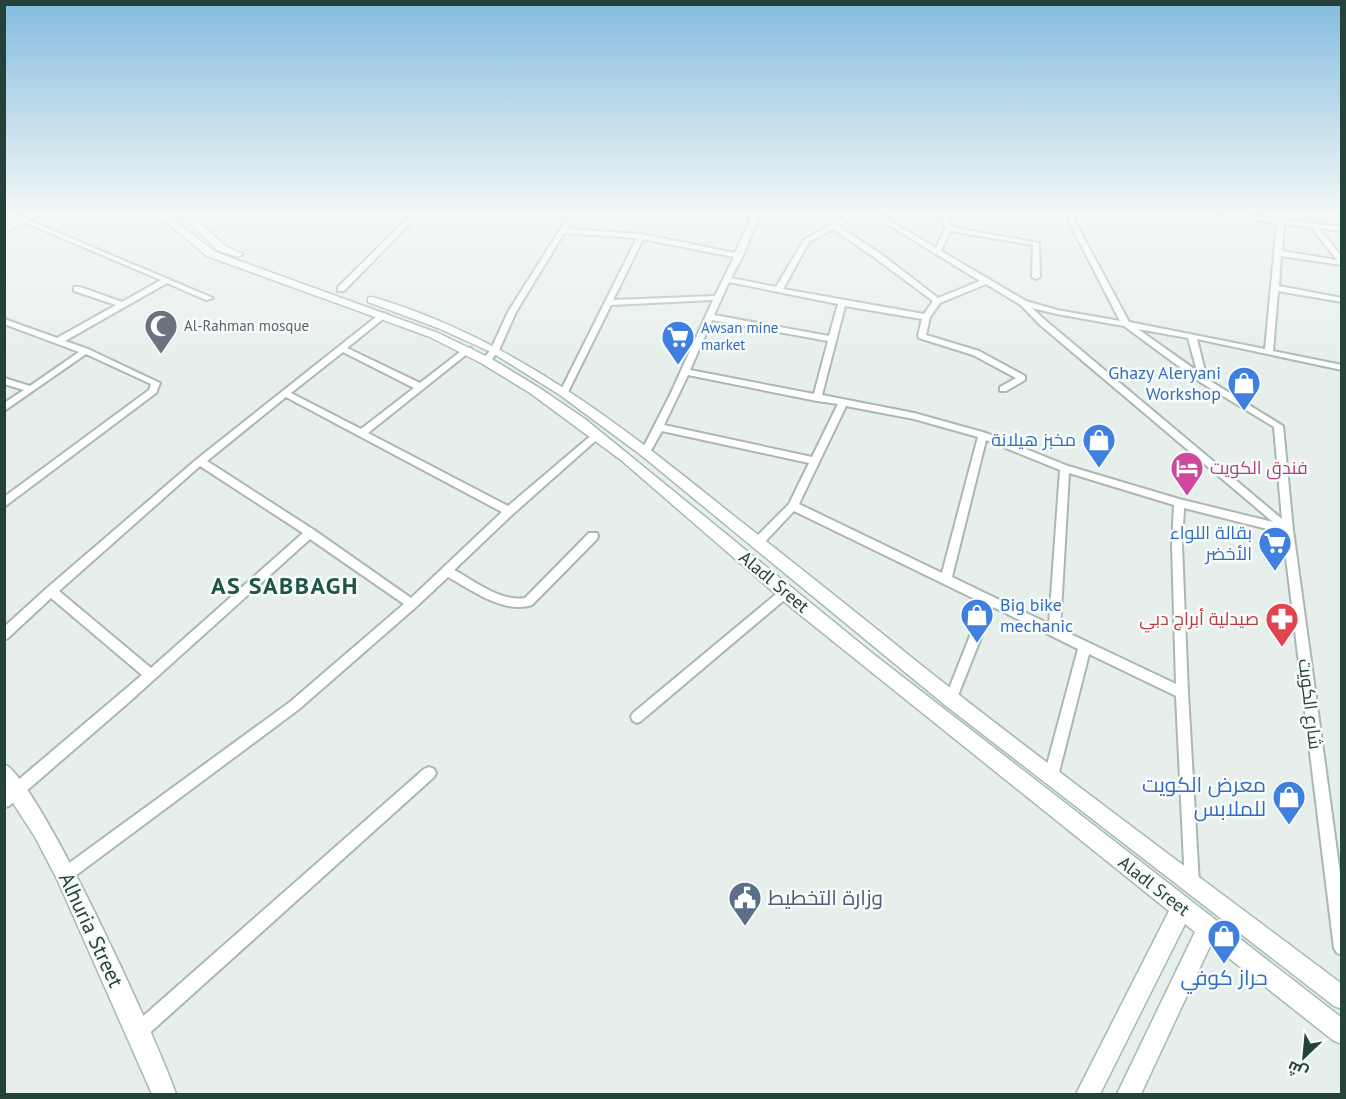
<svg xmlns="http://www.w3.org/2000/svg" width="1346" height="1099" viewBox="0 0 1346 1099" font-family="'PT Sans',Cairo,sans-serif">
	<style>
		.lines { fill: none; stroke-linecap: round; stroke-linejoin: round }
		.street-casing { stroke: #a8b8b2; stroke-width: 4 }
		.secondary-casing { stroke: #a4bbb3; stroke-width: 3 }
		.street { fill: #fff; fill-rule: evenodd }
		.secondary { fill: #fff; fill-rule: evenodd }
		.labels { text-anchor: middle; stroke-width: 5; stroke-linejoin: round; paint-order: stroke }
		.far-worship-label { font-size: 15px; fill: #5b616d; stroke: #f7fbf9; text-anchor: start }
		.far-shop-label { font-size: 15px; fill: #366cbe; stroke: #f7fbf9; text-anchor: start }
		.shop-label { font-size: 18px; fill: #366cbe; stroke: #f7fbf9; text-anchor: end }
		.hotel-label { font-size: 18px; fill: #b23c85; stroke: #f7fbf9; text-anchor: start }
		.street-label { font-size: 18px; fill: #24423a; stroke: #f7fbf9 }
		.health-label { font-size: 18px; fill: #be3a42; stroke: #f7fbf9; text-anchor: end }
		.near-shop-label { font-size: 21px; fill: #366cbe; stroke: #f7fbf9; text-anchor: end }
		.near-service-label { font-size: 21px; fill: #4e5e75; stroke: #f7fbf9; text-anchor: start }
		.near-street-label { font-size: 21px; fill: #24423a; stroke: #f7fbf9 }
		.district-label { font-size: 24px; font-weight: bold; letter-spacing: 1.5px; fill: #1f5548; stroke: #f7fbf9 }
	</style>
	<rect width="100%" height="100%" fill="#e6efeb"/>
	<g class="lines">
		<g class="street-casing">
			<path id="street" d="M5,214H14L213,298L206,300L167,283L65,341L88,349L160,383L156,393L4,507V497L149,390L151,384L86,354L4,411V403L24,390L4,384V378L30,386L79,352L4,324V319L57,338L116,305L74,291V287H80L122,302L161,280Z
				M412,214H419L344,291H338V287Z
				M570,214H576L567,229L641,234L735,253L753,214H759L743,256L731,278L776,287L804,240L849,214H857L838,226L881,254L938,298L980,281L871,214H879L936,248L945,229L941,214H947L951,227L1039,243L1040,277L1036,279L1032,277L1033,245L950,231L941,251L1026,301L1057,310L1120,321L1065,214H1071L1129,322L1265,349L1277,223L1217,214H1239L1278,219L1281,218L1284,220L1342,227V231L1319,228L1342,257V265L1281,256L1279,286L1342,298V302L1278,291L1273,351L1342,365V370L1197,339L1207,379L1283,426L1293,530L1342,888V955L1337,953L1334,948L1283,533L1184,508L1182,545L1188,693L1199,884L1197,889L1192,891L1187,889L1185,884L1176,696L1089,654L1058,776L1056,781L1051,782L1046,781L1044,776L1078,649L993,607L955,703L951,705L947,703L945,699L983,603L794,511L761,546H753L752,543L753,540L789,504L809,463L662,431L649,454H643L641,452L670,395L713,300L611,305L568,392L564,395L561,394L560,392L637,238L564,233L516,312L499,350L490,362H484L483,360L491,349L508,312ZM1284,224L1311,227L1337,260L1282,251ZM833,229L875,258L933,301L924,314L783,289L809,242ZM643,239L734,257L715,296L613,300ZM729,282L838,304L829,336L714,315ZM986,284L1021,305L1039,324L1273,522L1179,499L1068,466L986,433L914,413L822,395L845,306L922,319L918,336L919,338L973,355L1016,378L1000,387V391H1006L1025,380V376L979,351L926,335L930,317L940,303ZM1032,308L1057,314L1124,326L1200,382L1274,427L1282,519L1045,320ZM712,320L828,341L814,394L690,370ZM1138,329L1188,338L1197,371ZM688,375L817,401L838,404L812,457L664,425ZM846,406L914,419L978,437L942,573L799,504ZM986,440L1060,470L1049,624L952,577ZM1069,473L1174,505L1172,545L1176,684L1060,629Z
				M381,313H384L388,315L347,348L420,383L465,348H471L472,350L368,433L508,506L594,433H600L602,435L513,514L454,570C475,581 500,602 525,598L589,533H597L598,536L597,539L532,605C503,614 472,590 448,577L416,607L298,710L71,879L66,881L61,879L59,874L61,869L290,702L404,604L310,539L128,703L9,806L4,807V792L142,675L51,598L8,638L4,640V627L47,588L197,459ZM343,352L414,388L361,429L291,393ZM286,397L502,512L411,598L314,530L207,461ZM200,466L303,533L151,668L59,591Z
				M785,589L789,590L791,593L789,596L641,721L637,723L633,721L631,717L633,713L781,590Z
				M429,767L434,769L436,773L434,777L144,1038L138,1040L132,1038L130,1032L132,1026L424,769Z"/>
		</g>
		<g class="secondary-casing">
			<path id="secondary" d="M29,214H41L4,232V225Z
				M156,214H166L215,252L438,333L490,358L538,387L585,419L872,653L1342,1018V1044L1334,1041L1211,944L1141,1094H1117L1195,932L1185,924L1100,1094H1076L1169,911L793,609L621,460L530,393L481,363L430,337L207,256Z
				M179,214H189L227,247L243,254L238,257L219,251Z
				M372,297C507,336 616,421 724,508C790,560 856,612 921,665C1059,774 1201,878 1342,984V1009L1334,1006L945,705L641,455L560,395L491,352L438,328L368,302V298Z
				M4,764C38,778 161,1048 176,1094H152L57,879L35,837L4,789Z"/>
		</g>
		<use href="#street" class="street"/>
		<use href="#secondary" class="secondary"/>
	</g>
	<linearGradient id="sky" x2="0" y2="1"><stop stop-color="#84bce0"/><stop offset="0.58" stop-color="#f4f8f6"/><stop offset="1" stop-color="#f4f8f6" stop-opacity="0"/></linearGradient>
	<rect width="1346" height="368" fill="url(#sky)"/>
	<defs>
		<g id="mosque-pin" transform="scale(1.725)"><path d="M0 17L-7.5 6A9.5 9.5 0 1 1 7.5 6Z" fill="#6b7280" stroke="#f7fbf9"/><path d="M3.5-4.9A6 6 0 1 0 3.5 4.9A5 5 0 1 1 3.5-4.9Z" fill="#fff"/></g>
		<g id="supermarket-pin" transform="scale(1.725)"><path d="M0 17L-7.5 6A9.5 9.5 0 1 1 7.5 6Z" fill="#3f7fe0" stroke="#f7fbf9"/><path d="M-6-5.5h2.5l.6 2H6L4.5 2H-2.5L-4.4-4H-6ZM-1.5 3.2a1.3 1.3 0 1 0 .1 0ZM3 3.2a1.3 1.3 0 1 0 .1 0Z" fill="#fff"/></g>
		<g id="shop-pin" transform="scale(1.725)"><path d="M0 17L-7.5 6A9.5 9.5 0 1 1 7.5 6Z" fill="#3f7fe0" stroke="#f7fbf9"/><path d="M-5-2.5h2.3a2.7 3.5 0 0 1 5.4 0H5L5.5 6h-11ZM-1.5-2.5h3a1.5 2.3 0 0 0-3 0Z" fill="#fff"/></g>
		<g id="hotel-pin" transform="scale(1.725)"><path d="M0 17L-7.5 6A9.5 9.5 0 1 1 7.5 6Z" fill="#d1479c" stroke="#f7fbf9"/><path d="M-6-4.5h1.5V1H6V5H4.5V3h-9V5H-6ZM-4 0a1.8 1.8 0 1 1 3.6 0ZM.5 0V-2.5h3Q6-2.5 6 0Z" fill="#fff"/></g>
		<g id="pharmacy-pin" transform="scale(1.725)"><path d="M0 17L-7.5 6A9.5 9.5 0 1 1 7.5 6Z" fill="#e0444e" stroke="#f7fbf9"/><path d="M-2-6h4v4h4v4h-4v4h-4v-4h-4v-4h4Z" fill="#fff"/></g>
		<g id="civic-pin" transform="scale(1.725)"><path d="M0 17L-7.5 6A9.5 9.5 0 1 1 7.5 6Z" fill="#5c6f8a" stroke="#f7fbf9"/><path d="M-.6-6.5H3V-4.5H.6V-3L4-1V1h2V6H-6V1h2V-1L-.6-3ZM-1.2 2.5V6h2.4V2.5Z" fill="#fff"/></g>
	</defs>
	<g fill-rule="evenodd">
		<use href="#mosque-pin" x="161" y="326"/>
		<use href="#supermarket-pin" x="678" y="337"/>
		<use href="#shop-pin" x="1244" y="383"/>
		<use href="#shop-pin" x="1099" y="440"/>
		<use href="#hotel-pin" x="1187" y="468"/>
		<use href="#supermarket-pin" x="1275" y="543"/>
		<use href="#shop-pin" x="977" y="615"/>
		<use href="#pharmacy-pin" x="1282" y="619"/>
		<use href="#shop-pin" x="1289" y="797"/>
		<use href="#civic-pin" x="745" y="898"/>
		<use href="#shop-pin" x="1224" y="936"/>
	</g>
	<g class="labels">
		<g class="far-worship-label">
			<text x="184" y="331">Al-Rahman mosque</text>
		</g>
		<g class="far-shop-label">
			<text x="701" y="333">Awsan mine<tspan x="701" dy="17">market</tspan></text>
		</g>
		<g class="shop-label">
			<text x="1221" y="379">Ghazy Aleryani<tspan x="1221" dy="21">Workshop</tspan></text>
			<text x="1076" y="446">مخبز هيلانة</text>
			<text x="1252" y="539">بقالة اللواء<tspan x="1252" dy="21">الأخضر</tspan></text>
			<text x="1000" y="611" text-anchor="start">Big bike<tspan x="1000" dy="21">mechanic</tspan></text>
		</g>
		<g class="hotel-label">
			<text x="1210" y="474">فندق الكويت</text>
		</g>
		<g class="street-label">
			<text transform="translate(774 582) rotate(40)" y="6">Aladl Sreet</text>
			<text transform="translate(1310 704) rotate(83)" y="6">شارع الكويت</text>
			<text transform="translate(1154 886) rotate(38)" y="6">Aladl Sreet</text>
		</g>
		<g class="health-label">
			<text x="1259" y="625">صيدلية أبراج دبي</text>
		</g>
		<g class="near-shop-label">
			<text x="1266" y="792">معرض الكويت<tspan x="1266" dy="24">للملابس</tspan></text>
			<text x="1224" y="985" text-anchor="middle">حراز كوفي</text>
		</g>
		<g class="near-service-label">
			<text x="768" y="905">وزارة التخطيط</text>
		</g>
		<g class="near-street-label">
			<text transform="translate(91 930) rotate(65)" y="7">Alhuria Street</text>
		</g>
		<g class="district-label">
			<text x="285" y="594">AS SABBAGH</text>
		</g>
	</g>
	<rect width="1346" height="1099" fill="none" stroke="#24423a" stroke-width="12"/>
	<g transform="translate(1304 1057) rotate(206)" stroke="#f7fbf9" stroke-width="4.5" paint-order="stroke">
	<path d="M0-4.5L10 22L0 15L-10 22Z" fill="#24423a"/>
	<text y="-9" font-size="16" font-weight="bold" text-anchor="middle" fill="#24423a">ش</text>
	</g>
</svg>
